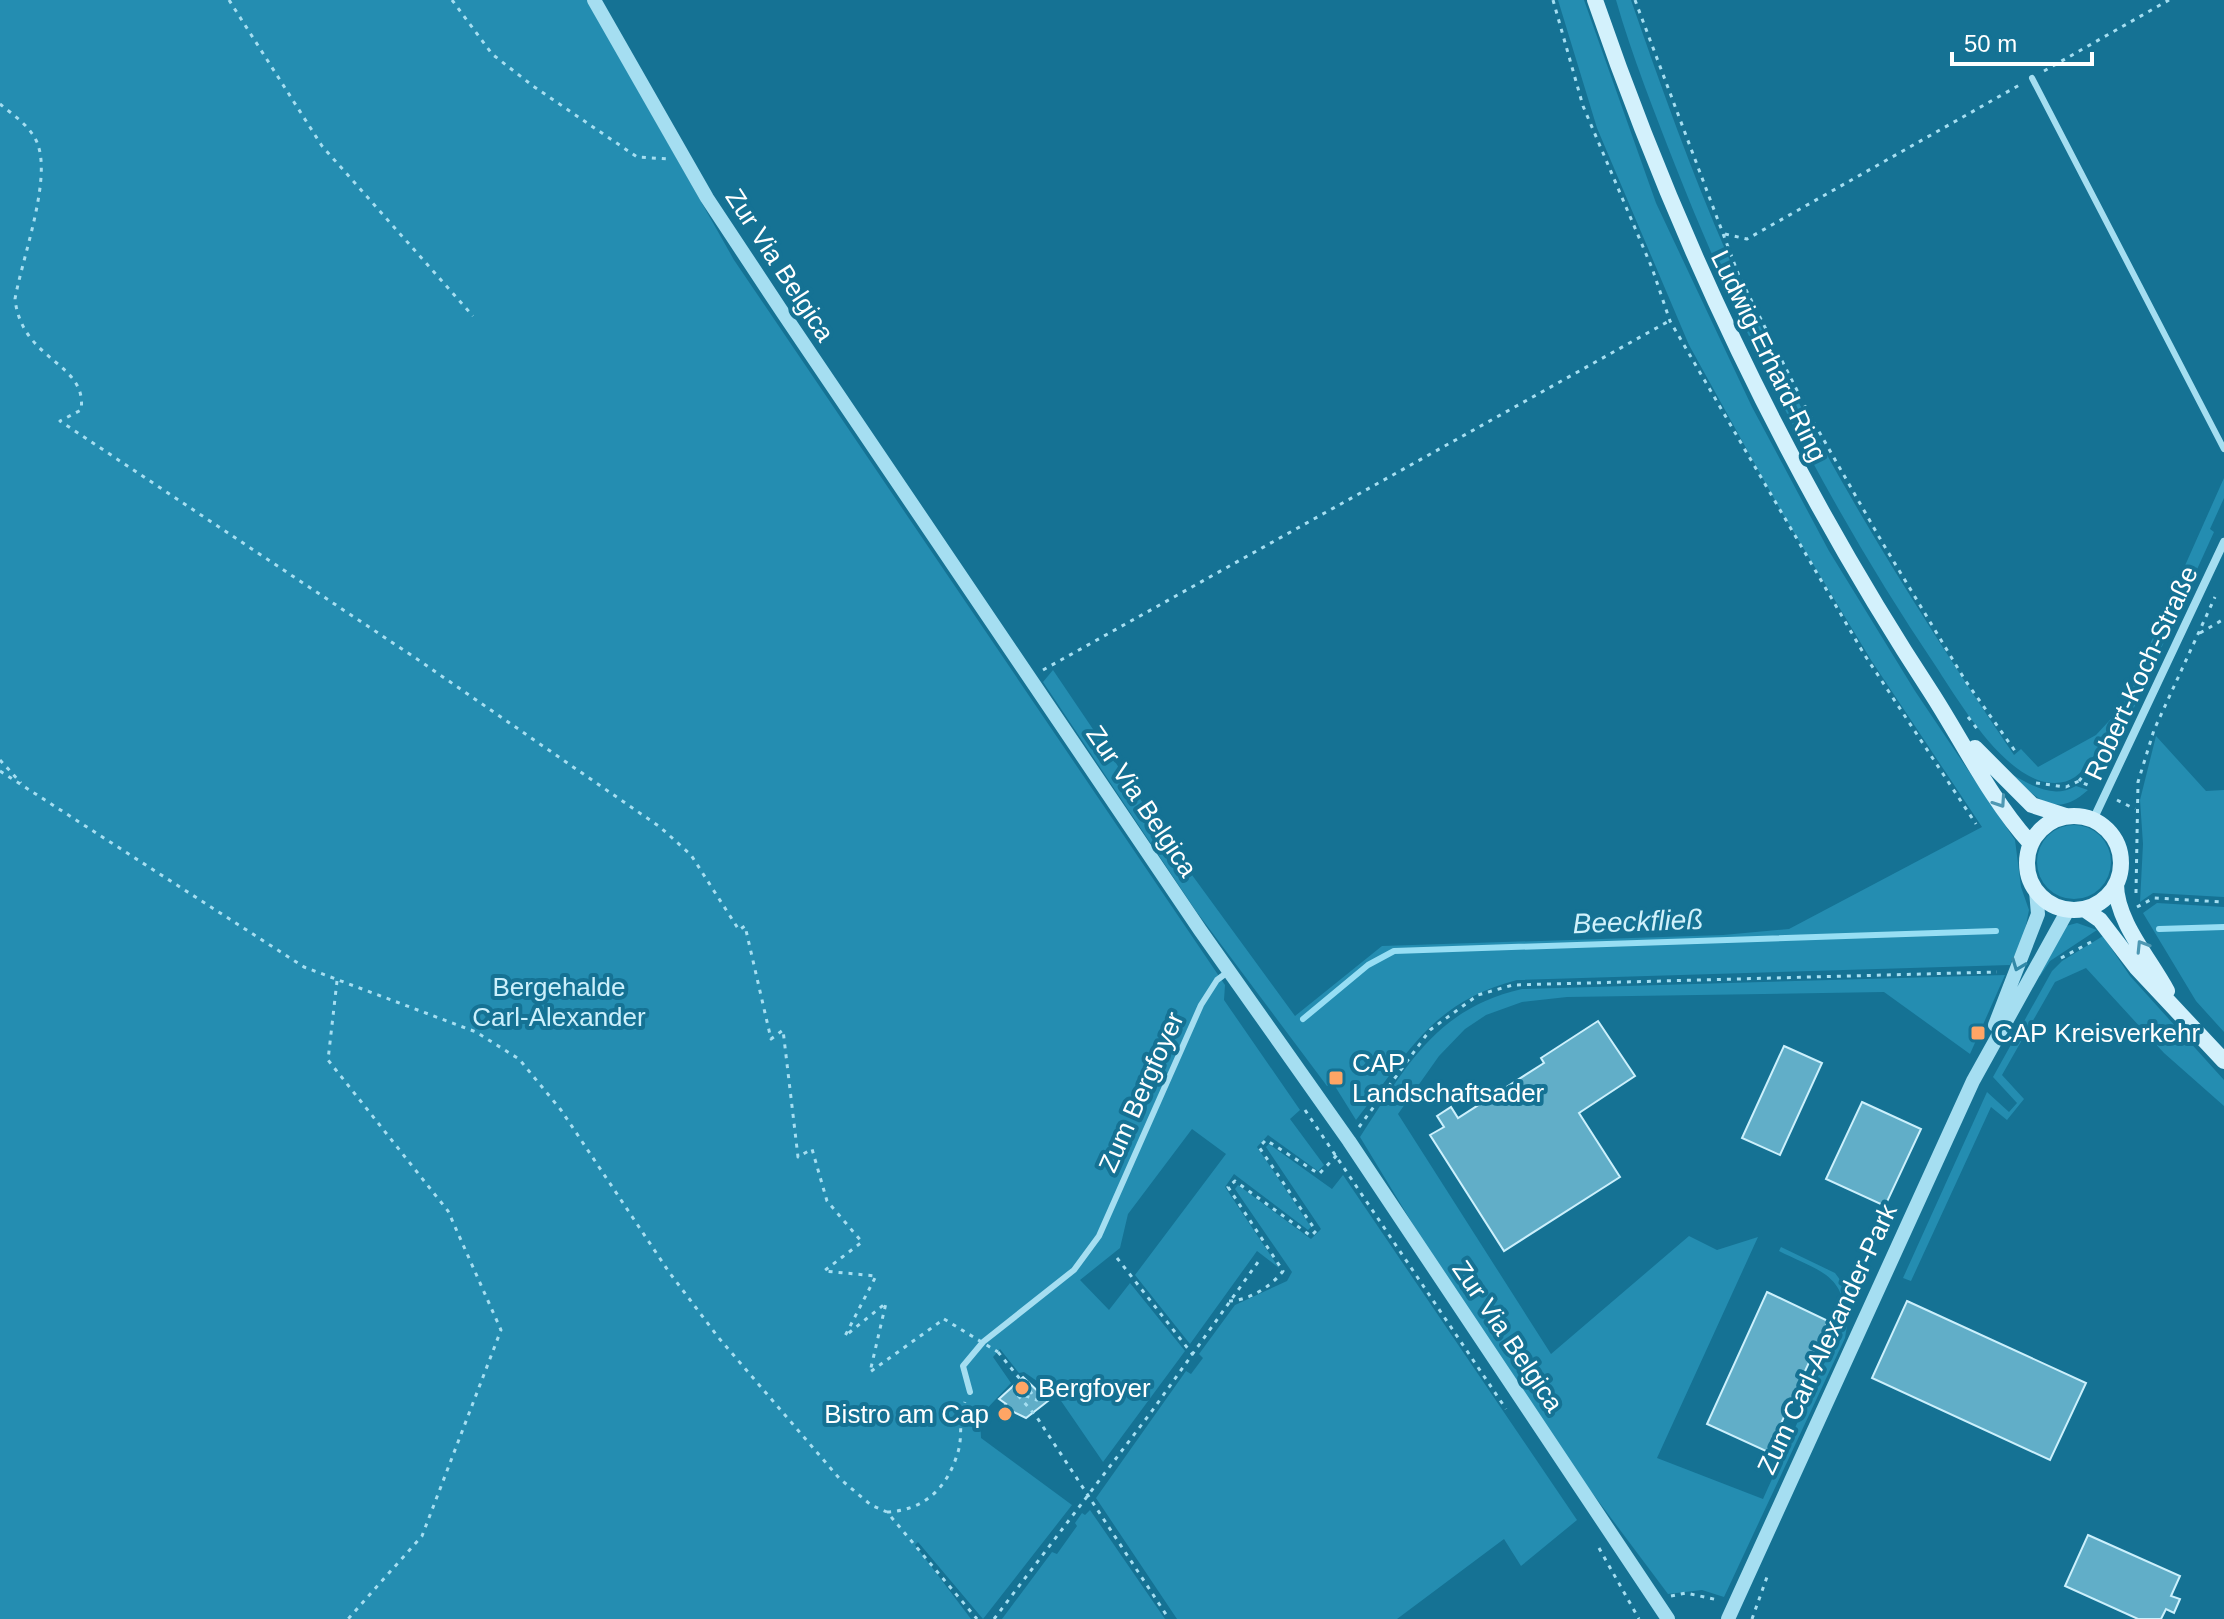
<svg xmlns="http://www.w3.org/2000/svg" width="2224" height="1619" font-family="Helvetica,sans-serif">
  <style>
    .green { fill: #248db1 }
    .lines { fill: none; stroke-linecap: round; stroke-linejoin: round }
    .stream { stroke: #97def4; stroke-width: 6 }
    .building { fill: #61aec8; stroke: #ccf0fc; stroke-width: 2 }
    .path { stroke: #a5def1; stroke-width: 3; stroke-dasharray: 4 6; stroke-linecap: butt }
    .service { stroke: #a5def1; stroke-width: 6 }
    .minor { stroke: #a5def1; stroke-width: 8 }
    .tertiary { stroke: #a5def1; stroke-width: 14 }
    .secondary { stroke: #d3f1fc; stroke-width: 16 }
    .path-bridge { stroke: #a5def1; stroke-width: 3; stroke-dasharray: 4 6; stroke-linecap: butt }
    .oneway { stroke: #4e98b3 }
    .oneway2 { stroke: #3288a7 }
    .poi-dot { fill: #ffa565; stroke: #157294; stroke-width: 3 }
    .labels { text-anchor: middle; stroke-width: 8; stroke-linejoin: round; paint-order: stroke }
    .street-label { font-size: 26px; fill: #fff; stroke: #157294 }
    .park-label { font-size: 26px; fill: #ccf0fc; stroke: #157294 }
    .poi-label { font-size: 26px; fill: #fff; stroke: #157294; text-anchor: start }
    .water-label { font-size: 28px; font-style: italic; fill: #d0f1fb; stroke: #157294 }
  </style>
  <rect width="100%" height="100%" fill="#157294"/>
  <path class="green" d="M 0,0 L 587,0 L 734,260 L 1225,985 L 1224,1000 L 1300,1110 L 1290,1119 L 1324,1165 L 1318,1171 L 1268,1135 L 1257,1147 L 1311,1227 L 1308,1230 L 1234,1174 L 1225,1187 L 1279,1268 L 1257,1251 L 1190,1344 L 1135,1275 L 1226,1154 L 1192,1129 L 1128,1214 L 1120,1248 L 1080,1280 L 1109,1310 L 1130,1283 L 1185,1351 L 1103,1462 L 1057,1395 L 1024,1372 L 1019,1373 L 1000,1349 L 993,1357 L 1011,1383 L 980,1416 L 981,1438 L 1072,1505 L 983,1619 L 918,1542 L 915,1545 L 971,1619 L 0,1619 Z
    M 1558,0 L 1584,0 L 1656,203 L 1752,407 L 1829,551 L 1915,691 L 2015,840 L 2021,887 L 2029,910 L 2024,935 L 2010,965 L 1517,980 C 1431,1002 1408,1054 1356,1120 L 1333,1083 L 1327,1086 L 1196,911 L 1043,682 L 1053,670 L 1184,864 L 1295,1016 L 1382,946 L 1723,935 L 1789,929 L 1982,827 L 1871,660 L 1781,511 L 1689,345 L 1597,128 Z
    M 1616,0 L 1631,0 C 1664,95 1698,191 1740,283 C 1815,449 1912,604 2014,755 L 2021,749 L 2038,767 L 2096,735 L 2122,707 L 2224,478 L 2224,498 L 2210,529 L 2214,532 L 2133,710 C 2124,718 2114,726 2107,736 C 2090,759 2080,789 2045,782 C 2001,773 1958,700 1935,665 C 1830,509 1744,340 1675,165 C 1654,111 1632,56 1616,0 Z
    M 2156,736 L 2206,791 L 2224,790 L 2224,897 L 2153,893 L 2140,902 L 2143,844 L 2140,800 Z
    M 2013,775 C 2033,786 2053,799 2076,786 L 2088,790 C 2056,819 2037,800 2013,775 Z
    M2037 862a37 37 0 1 1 74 0a37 37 0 1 1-74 0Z
    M 2157,903 L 2224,907 L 2224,1032 L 2196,1001 L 2143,913 Z
    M 2077,923 L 2097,930 L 2050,961 L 2040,976 L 2037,973 L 2066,926 Z
    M 2103,936 L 2130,976 L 2224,1080 L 2224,1106 L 2164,1053 L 2086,968 L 2055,982 L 2002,1075 L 2024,1099 L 2007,1120 L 1991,1107 L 1911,1281 L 1903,1278 L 1987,1092 L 2009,1112 L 2017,1103 L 1993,1077 L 2052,971 L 2062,961 Z
    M 2005,975 L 1970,1054 L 1884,992 L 1567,997 L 1522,1002 L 1486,1015 L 1465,1029 L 1439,1056 L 1398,1114 L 1551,1354 L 1689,1236 L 1717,1250 L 1758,1237 L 1657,1458 L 1763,1499 L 1844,1319 C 1847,1274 1814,1269 1779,1251 L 1781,1247 L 1835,1273 L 1852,1296 L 1845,1338 L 1724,1597 L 1702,1590 L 1668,1594 L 1578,1474 L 1431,1254 L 1360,1137 C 1406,1067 1435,1009 1522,989 Z
    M 1269,1144 L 1332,1189 L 1343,1175 L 1577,1520 L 1521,1566 L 1504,1539 L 1397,1619 L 1177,1619 L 1096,1498 L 1186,1371 L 1191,1374 L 1203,1358 L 1199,1354 L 1235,1305 L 1287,1281 L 1292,1272 L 1235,1189 L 1238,1185 L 1311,1239 L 1321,1229 L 1266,1147 Z
    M 1090,1510 L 1165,1619 L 1002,1619 L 1052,1552 L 1057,1554 L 1077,1526 L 1075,1523 L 1082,1513 L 1085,1515 Z"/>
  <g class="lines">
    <path class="stream" d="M 2159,929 L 2224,927
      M 1303,1019 L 1368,965 L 1394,951 L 1996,931"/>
  </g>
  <path class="building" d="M 1598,1021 L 1635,1076 L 1579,1113 L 1620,1177 L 1504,1251 L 1430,1135 L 1444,1127 L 1437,1116 L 1451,1107 L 1458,1118 L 1544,1063 L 1541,1058 Z
    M 1784,1046 L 1822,1063 L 1780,1155 L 1742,1138 Z
    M 1862,1102 L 1921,1129 L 1885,1206 L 1826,1179 Z
    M 1767,1292 L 1828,1321 L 1768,1452 L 1707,1424 Z
    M 1907,1301 L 2086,1383 L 2050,1460 L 1872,1378 Z
    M 1023,1377 L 1048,1401 L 1026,1418 L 1003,1407 L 1006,1404 L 999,1399 Z
    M 2088,1535 L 2180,1576 L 2171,1596 L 2180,1599 L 2174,1613 L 2166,1609 L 2161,1619 L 2138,1619 L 2065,1586 Z"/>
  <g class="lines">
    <path class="path" d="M 229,0 L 322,146 L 473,316
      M 452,0 L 492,54 L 533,86 L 637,157 L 668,159
      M 1553,0 L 1583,106 L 1652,268 L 1670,321 L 1864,654 L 1976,824
      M 1635,0 L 1739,276 L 1809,414 L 1882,542 L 1965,680 L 2015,751
      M 2044,71 L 2169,0
      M 0,104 C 13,115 32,127 38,145 C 51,182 22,259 15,299 C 22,362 88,362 81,410 L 60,421 L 417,659 L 660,827 L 691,855 L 739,930 L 745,926 L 771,1039 L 783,1030 L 798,1157 L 812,1149 L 827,1201 L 862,1242 L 824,1271 L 876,1276 L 845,1336 L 886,1303 L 870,1372 L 944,1319
      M 1725,234 L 1747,239 L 2023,83
      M 2200,633 L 2224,619
      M 1043,670 L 1669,321
      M 1968,717 L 1978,730
      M 0,760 L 21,783
      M 0,771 L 304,967 L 476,1032 L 519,1059 L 561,1110 L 669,1272 L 718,1337 L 839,1478 L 871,1505 L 887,1512 L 977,1619
      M 2079,781 L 2122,725
      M 2036,783 L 2066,787 L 2079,781 L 2092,787
      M 2117,800 L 2135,809
      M 2136,893 L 2138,782 L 2154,730 L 2215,597
      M 2137,907 L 2154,898 L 2224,902
      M 2061,958 L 2093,941
      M 337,981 L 328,1060 L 448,1211 L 501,1330 L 422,1536 L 348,1619
      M 1305,1110 L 1506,1409
      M 1359,1127 L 1430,1030 L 1478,995 L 1513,985 L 1997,972
      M 1117,1258 L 1193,1355
      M 1229,1301 C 1248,1301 1272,1286 1283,1271 L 1228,1187 L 1235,1181 L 1311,1236 L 1316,1231 L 1259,1147 L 1266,1140 L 1319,1174 L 1337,1155
      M 998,1352 L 1037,1400 L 1015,1392 L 1036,1416 L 1169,1619
      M 887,1512 C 924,1510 947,1489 958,1452 C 963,1436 958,1418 965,1402
      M 1599,1548 L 1639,1619
      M 1671,1596 L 1686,1593 L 1718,1600
      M 994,1619 L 1152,1411 L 1258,1262
      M 1752,1619 L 1767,1577"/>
    <path class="service" d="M 2032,78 L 2224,449
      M 970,1392 L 963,1366 L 983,1342 L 1074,1270 L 1099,1236 L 1201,1005 L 1217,980 L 1229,971"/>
    <path class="minor" d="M 2093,820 L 2224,542"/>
    <path class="tertiary" d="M 594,0 L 707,198 L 783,313 L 1200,930 L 1349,1141 L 1668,1619
      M 1995,1025 L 2038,914 L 2036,891
      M 1728,1619 L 1973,1081 L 2068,910"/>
    <path class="secondary" d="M 1595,0 C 1680,247 1791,479 1934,697 C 1965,746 1992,801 2031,844
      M 1975,748 L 2032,805 L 2066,816
      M2027 863a47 47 0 1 1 94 0a47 47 0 1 1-94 0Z
      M 2116,884 C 2116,921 2150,959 2167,991
      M 2084,909 L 2100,920 L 2136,967 L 2224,1061"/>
    <path class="path-bridge" d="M 944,1319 L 998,1352"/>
  </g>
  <defs><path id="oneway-chevron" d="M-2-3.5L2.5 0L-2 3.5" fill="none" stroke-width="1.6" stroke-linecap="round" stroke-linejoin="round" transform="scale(2)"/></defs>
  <g class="oneway">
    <use href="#oneway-chevron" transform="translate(2000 802) rotate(56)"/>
    <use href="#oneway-chevron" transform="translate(2142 946) rotate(-122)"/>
  </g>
  <use class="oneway2" href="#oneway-chevron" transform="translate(2018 965) rotate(111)"/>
  <g class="poi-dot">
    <rect x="1970" y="1025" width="16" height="16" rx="4"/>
    <rect x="1328" y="1070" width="16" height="16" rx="4"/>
    <circle cx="1022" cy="1388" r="8"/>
    <circle cx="1005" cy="1414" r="8"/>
  </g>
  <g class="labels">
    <g class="street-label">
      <text transform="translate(780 265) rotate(57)" y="9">Zur Via Belgica</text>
      <text transform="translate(1769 356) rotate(64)" y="9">Ludwig-Erhard-Ring</text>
      <text transform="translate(2141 673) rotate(-65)" y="9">Robert-Koch-Straße</text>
      <text transform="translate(1142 801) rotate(56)" y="9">Zur Via Belgica</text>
      <text transform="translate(1141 1092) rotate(-66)" y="9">Zum Bergfoyer</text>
      <text transform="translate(1508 1336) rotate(56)" y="9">Zur Via Belgica</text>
      <text transform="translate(1827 1339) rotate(-65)" y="9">Zum Carl-Alexander-Park</text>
    </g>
    <g class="park-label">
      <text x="559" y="996">Bergehalde<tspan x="559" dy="30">Carl-Alexander</tspan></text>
    </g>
    <g class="poi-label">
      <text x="1994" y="1042">CAP Kreisverkehr</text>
      <text x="1352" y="1072">CAP<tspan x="1352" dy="30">Landschaftsader</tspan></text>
      <text x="1038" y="1397">Bergfoyer</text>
      <text x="989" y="1423" text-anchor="end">Bistro am Cap</text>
    </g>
    <g class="water-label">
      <text transform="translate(1638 921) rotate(-2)" y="10">Beeckfließ</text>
    </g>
  </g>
  <path d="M1952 52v12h140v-12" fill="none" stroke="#ffffff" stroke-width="4"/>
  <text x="1964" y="52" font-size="24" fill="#ffffff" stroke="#157294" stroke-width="6" paint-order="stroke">50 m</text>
</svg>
